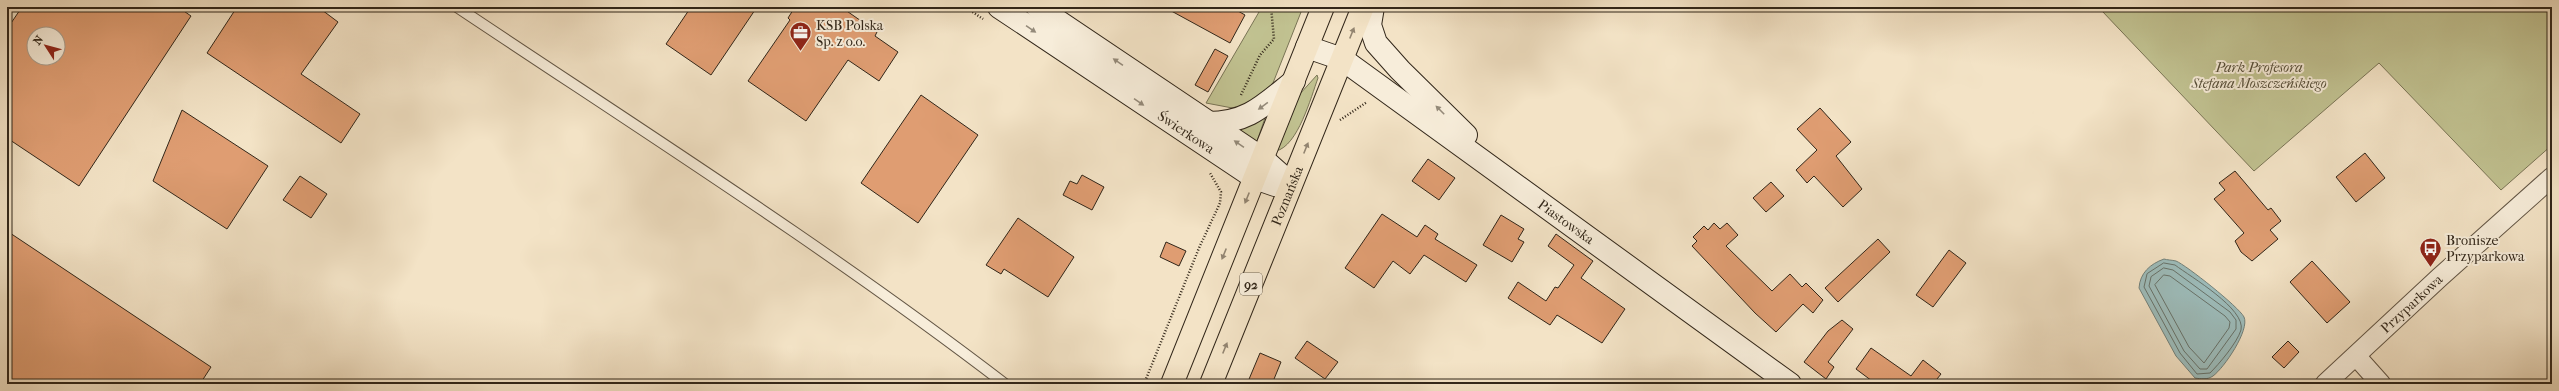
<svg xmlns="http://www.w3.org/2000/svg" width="2559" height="391" font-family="'IM FELL French Canon',serif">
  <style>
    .green { fill: #c1c291; stroke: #797455 }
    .water { fill: #9dbdbc; stroke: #72817b }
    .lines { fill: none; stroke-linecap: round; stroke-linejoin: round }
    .shore { stroke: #67726a; stroke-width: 1 }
    .building { fill: #df9d72; stroke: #312619; fill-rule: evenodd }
    .lane-casing { stroke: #625544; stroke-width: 12 }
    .street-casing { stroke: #625544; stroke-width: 21 }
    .secondary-casing { stroke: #312619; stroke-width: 24 }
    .primary-casing { stroke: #312619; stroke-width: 24 }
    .path { stroke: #312619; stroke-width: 2.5; stroke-dasharray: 1 2; stroke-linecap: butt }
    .lane { stroke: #f7edda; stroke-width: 10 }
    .street { stroke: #f7edda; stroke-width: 19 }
    .secondary { stroke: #f7edda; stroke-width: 22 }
    .primary { stroke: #f3e3c6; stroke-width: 22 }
    .oneway { fill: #948a7a }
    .oneway2 { fill: #928470 }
    .labels { text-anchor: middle; stroke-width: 4; stroke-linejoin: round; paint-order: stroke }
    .shield { fill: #f7edda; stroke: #6c6253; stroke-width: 1 }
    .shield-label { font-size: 13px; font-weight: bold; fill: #312619 }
    .poi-label { font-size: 14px; fill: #312619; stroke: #f7edda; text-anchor: start }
    .park-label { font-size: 14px; font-style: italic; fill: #554d37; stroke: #f7edda }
    .street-label { font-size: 14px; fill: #312619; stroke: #f7edda }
  </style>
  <rect width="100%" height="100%" fill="#f3e3c6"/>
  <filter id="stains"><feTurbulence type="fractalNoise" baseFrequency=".005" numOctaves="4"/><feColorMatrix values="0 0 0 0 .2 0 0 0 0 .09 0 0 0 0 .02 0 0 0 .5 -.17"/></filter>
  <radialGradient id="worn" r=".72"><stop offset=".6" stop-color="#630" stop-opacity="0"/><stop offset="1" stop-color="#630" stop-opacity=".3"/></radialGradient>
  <path class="green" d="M 1257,7 L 1303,7 L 1271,88 L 1243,110 L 1206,103 L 1259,12 Z
    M 2104,7 L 2552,7 L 2552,145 L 2501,190 L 2379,63 L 2254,171 L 2102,11 Z
    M 1317,75 L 1318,78 C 1311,97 1298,146 1276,151 L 1299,95 Z
    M 1265,118 L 1256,144 L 1234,129 Z"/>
  <path class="water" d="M 2164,259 C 2167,260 2172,260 2176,261 C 2186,265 2239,307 2244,317 C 2250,330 2224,368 2213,376 C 2207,380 2201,379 2195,378 L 2176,356 L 2139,288 C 2140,273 2150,264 2164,259 Z"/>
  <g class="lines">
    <path class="shore" d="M 2164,263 L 2175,265 C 2191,277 2246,309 2241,330 C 2237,343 2219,364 2210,373 L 2197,374 L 2180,353 L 2144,287 L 2147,274 Z
      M 2164,268 L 2173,270 L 2230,312 L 2236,320 L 2236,329 L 2207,369 L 2200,369 L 2184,351 L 2149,286 L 2151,277 Z
      M 2164,275 L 2170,276 L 2225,316 L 2230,322 L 2229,328 L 2204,363 L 2189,347 L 2155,285 Z"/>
  </g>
  <path class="building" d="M 22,7 L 178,7 L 191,16 L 79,186 L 7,138 L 7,29 ZM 34,34 L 58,34 L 58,58 L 34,58 Z
    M 237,7 L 318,7 L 338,22 L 301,74 L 360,114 L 341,143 L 207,53 Z
    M 691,7 L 757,7 L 711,75 L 666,44 Z
    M 795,7 L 841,7 L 877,32 L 875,36 L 898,52 L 879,81 L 848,60 L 806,121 L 748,81 L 790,20 L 788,18 Z
    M 1164,7 L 1231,7 L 1245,15 L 1230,43 Z
    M 1215,49 L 1228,56 L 1208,92 L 1195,85 Z
    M 921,95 L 978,135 L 918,223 L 861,183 Z
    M 1820,108 L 1851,142 L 1836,156 L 1862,189 L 1843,207 L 1814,176 L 1807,183 L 1796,170 L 1817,150 L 1797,129 Z
    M 182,110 L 268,166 L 227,229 L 153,181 Z
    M 2365,153 L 2385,178 L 2356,202 L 2336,177 Z
    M 1428,159 L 1455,178 L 1439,200 L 1412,181 Z
    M 2235,171 L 2268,210 L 2271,208 L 2281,221 L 2270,230 L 2278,239 L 2252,261 L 2241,252 L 2235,241 L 2244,233 L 2214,199 L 2225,190 L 2219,183 Z
    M 1082,175 L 1104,187 L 1092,210 L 1063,195 L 1070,181 L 1077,184 Z
    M 300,176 L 327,194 L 311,218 L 283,200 Z
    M 1771,182 L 1784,196 L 1766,212 L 1753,198 Z
    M 1382,214 L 1417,237 L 1425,225 L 1438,234 L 1435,239 L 1477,265 L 1466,282 L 1424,255 L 1410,274 L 1393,261 L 1374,288 L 1345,268 Z
    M 1501,215 L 1524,229 L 1518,239 L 1524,242 L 1512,262 L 1483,245 Z
    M 1018,218 L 1074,257 L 1048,297 L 1004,269 L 1001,274 L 986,265 Z
    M 1714,223 L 1720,229 L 1727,223 L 1738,235 L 1726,246 L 1772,291 L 1790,274 L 1802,287 L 1806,283 L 1823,300 L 1813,313 L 1803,304 L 1776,332 L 1755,313 L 1692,246 L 1697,241 L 1693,237 L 1704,226 L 1708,230 Z
    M 7,231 L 211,367 L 200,384 L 7,384 Z
    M 1556,234 L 1593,261 L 1581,278 L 1625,309 L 1602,343 L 1557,315 L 1550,325 L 1508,298 L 1518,282 L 1546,301 L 1555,287 L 1558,288 L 1574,265 L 1548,246 Z
    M 1878,239 L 1890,252 L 1838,302 L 1825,288 Z
    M 1166,242 L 1186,251 L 1179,266 L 1160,257 Z
    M 1949,250 L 1966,263 L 1933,307 L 1916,295 Z
    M 2312,261 L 2350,302 L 2327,323 L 2290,282 Z
    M 1842,320 L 1853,329 L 1828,362 L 1834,367 L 1826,379 L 1804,362 L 1828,331 Z
    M 1307,341 L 1338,362 L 1325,379 L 1295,358 Z
    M 2288,341 L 2299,352 L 2284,368 L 2272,357 Z
    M 1871,348 L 1911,376 L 1923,360 L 1941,374 L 1933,384 L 1876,384 L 1856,369 Z
    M 1260,353 L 1281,362 L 1272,384 L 1247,384 Z"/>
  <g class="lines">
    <defs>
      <path id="lane" d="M 457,7 C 641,130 829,249 1005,384"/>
      <g id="street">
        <path d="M 2356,356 L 2381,384"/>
        <path id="s1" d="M 2325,384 L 2440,277 L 2552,177"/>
      </g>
      <g id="secondary">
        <path id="s2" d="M 999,7 L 1255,178 L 1275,185 L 1291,184"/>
        <path d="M 1037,7 L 1263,159 L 1291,184"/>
        <path d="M 1373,7 L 1370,25 L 1376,43 L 1400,70 L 1466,135"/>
        <path id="s3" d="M 1307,47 L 1342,59 L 1790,384"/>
        <path d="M 1208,123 C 1248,123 1264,105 1294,81"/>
      </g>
      <g id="primary">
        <path d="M 1172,384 L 1323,7"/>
        <path id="s4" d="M 1211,384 L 1363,7"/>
      </g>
    </defs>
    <use href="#lane" class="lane-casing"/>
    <use href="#street" class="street-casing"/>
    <use href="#secondary" class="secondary-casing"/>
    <use href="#primary" class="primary-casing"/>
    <path class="path" d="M 965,7 L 983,19
      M 1241,95 L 1260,55 L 1274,39 L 1271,7
      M 1340,120 L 1367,102
      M 1144,384 L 1199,248 L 1220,203 L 1221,192 L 1210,173"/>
    <use href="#lane" class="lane"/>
    <use href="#street" class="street"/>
    <use href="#secondary" class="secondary"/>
    <use href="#primary" class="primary"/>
  </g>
  <defs><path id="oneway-solid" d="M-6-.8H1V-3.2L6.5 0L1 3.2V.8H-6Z"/></defs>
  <g class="oneway">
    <use href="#oneway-solid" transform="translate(1031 29) rotate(34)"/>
    <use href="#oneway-solid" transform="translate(1118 62) rotate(-146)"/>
    <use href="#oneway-solid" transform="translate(1139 102) rotate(34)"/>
    <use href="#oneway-solid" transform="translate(1263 106) rotate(144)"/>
    <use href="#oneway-solid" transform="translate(1440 110) rotate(-135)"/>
    <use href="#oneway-solid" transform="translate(1239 144) rotate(-146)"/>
  </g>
  <g class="oneway2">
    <use href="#oneway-solid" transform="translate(1352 33) rotate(-68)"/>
    <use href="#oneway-solid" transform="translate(1306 148) rotate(-68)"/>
    <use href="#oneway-solid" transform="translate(1247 198) rotate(112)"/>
    <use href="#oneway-solid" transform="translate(1224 254) rotate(112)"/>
    <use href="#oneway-solid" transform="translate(1225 348) rotate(-68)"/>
  </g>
  <defs>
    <symbol id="office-pin" viewBox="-11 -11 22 30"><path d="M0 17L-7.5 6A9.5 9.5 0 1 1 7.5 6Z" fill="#8f2418" stroke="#f7edda"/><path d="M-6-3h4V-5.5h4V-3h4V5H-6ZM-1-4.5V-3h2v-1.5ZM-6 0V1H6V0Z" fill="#fff"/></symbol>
    <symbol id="bus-pin" viewBox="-11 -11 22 30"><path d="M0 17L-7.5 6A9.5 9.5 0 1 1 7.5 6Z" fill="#8f2418" stroke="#f7edda"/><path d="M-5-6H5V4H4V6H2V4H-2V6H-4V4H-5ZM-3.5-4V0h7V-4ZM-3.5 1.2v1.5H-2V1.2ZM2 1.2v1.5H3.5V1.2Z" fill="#fff"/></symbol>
  </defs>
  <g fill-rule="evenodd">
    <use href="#office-pin" x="788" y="20" width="25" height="34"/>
    <use href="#bus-pin" x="2418" y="236" width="25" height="34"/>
  </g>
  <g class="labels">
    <rect class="shield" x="1240" y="273" width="22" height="22" rx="3"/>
    <g class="shield-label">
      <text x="1251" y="289">92</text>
    </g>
    <g class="poi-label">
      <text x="816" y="30">KSB Polska<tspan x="816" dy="16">Sp. z o.o.</tspan></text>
      <text x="2446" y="245">Bronisze<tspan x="2446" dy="16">Przyparkowa</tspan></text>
    </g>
    <g class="park-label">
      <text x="2259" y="72">Park Profesora<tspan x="2259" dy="16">Stefana Moszczeńskiego</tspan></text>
    </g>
    <g class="street-label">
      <text dy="5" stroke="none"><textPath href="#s2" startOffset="225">Świerkowa</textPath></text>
      <text dy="5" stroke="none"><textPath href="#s4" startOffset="203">Poznańska</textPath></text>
      <text dy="5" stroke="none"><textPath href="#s3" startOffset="314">Piastowska</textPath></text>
      <text dy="5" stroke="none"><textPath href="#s1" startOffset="118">Przyparkowa</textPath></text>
    </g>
  </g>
  <rect width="2559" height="391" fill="none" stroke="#f3e3c6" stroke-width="24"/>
  <rect x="8" y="8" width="2543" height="375" fill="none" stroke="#312619" stroke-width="2"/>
  <rect x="12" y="12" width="2535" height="367" fill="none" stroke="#312619"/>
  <g transform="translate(46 46) rotate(306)"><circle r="19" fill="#f7edda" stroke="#a89d8d"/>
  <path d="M0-3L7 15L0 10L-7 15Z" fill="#8f2418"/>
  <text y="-6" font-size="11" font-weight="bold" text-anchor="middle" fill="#312619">N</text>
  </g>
  <rect width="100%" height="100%" filter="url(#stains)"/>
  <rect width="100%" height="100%" fill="url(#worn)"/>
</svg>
